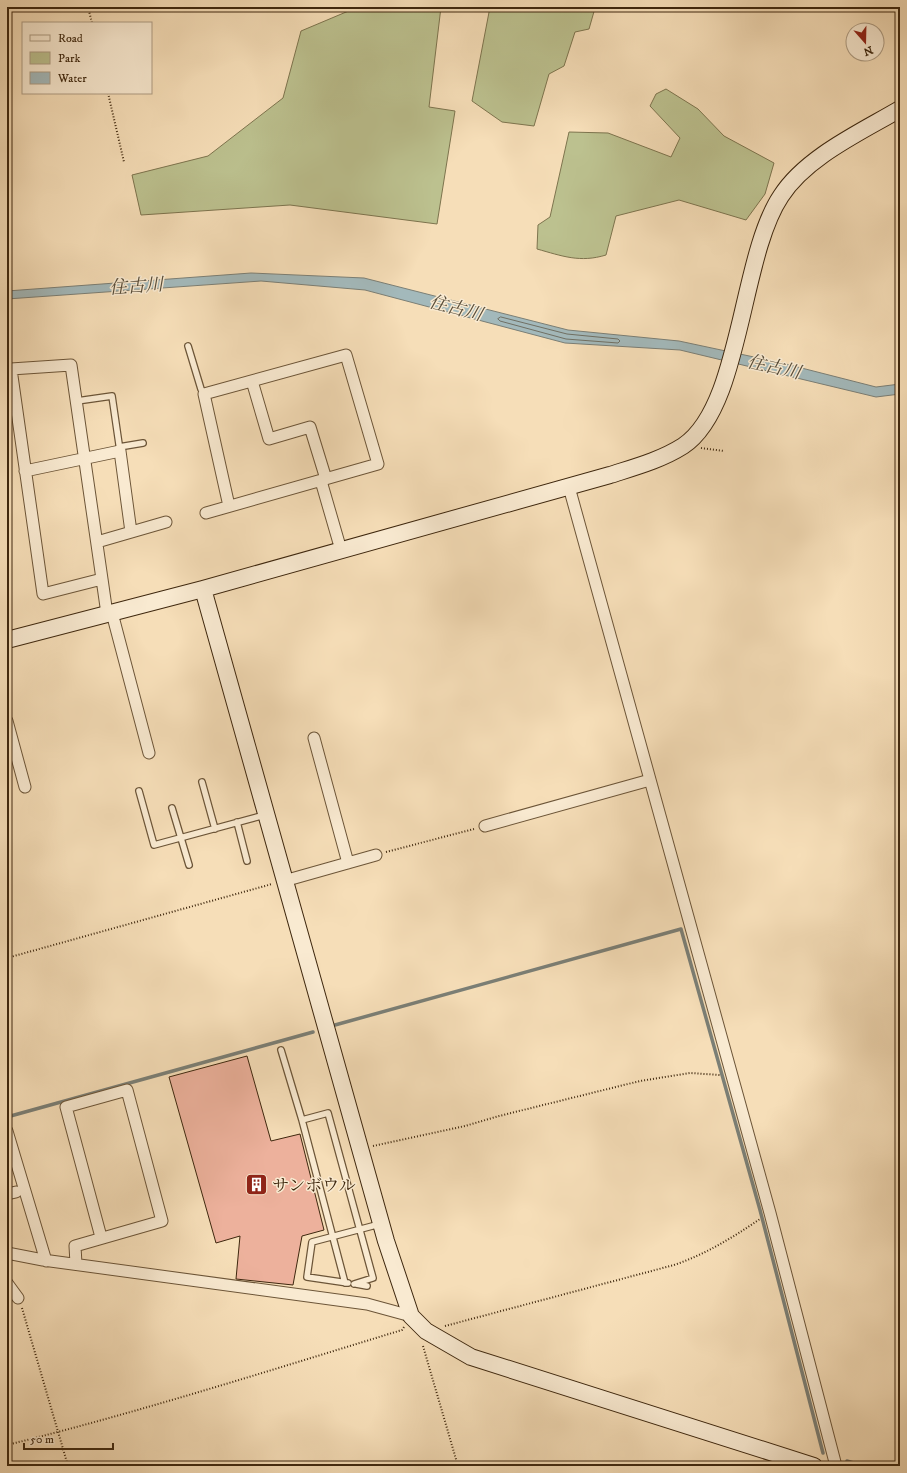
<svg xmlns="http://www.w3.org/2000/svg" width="907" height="1473" font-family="'IM FELL DW Pica','Noto Serif JP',serif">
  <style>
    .green { fill: #bcc18f; stroke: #7d744e }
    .water { fill: #a3b9bb; stroke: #7b7f76 }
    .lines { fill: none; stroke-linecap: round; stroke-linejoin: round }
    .shore { stroke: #707064; stroke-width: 1 }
    .stream { stroke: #7b7f76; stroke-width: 3.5 }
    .building { fill: #edb19c; stroke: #3e270e }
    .lane-casing { stroke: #6c5538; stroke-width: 8 }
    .street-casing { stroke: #6c5538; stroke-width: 13 }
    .secondary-casing { stroke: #3e270e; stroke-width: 18 }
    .path { stroke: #3e270e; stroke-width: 2; stroke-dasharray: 1 2; stroke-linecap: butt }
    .lane { stroke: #f9ead1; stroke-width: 5.5 }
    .street { stroke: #f9ead1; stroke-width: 11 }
    .secondary { stroke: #f9ead1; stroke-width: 16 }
    .labels { text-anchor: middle; stroke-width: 3; stroke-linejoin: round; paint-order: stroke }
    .poi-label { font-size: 17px; fill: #3e270e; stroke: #f9ead1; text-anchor: start }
    .water-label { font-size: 18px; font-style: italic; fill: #574c39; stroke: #f9ead1 }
  </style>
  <rect width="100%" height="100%" fill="#f6deb8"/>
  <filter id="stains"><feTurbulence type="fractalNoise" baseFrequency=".005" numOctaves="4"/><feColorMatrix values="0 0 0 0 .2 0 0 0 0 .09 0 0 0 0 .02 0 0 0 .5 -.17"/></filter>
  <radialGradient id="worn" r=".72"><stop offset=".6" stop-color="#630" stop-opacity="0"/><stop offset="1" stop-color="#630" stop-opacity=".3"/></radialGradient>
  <path class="green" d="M 358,7 L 441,7 L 429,107 L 455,111 L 437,224 L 290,205 L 141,215 L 132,175 L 208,156 L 283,98 L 301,31 Z
    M 490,7 L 600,7 L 595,8 L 589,29 L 575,32 L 564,66 L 549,74 L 534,126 L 502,122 L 472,101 Z
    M 666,89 L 698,109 L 724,136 L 774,163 L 765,194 L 746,220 L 679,200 L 616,216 L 606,255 C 580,263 562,256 537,249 L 538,225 L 550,217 L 569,132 L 608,133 L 671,157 L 680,138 L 650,106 L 656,94 Z"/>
  <path class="water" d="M 251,273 L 364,278 L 568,330 L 679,341 L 782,363 L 876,387 L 900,384 L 900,394 L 876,397 L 680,350 L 565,343 L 365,290 L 261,281 L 7,299 L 7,291 Z"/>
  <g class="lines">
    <path class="shore" d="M 501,317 L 567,334 L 618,339 L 620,341 L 618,343 L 566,339 L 500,321 L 498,319 Z"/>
    <path class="stream" d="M 335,1025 L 681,929 L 760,1210 L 823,1453
      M 7,1117 L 313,1032
      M 847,1461 L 863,1466"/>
  </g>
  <path class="building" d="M 247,1056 L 271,1141 L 300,1134 L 324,1230 L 302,1236 L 293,1285 L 236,1279 L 240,1236 L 216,1243 L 169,1077 Z"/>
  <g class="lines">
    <defs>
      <path id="lane" d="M 188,346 L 201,389 L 204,394
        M 77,401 L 112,396 L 120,451
        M 119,447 L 143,443
        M 202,782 L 215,829
        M 139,791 L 154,845 L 265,815
        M 172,808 L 189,865
        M 237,822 L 247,861
        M 281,1050 L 302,1120 L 328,1113 L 373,1278 L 354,1284
        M 302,1120 L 345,1283
        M 348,1283 L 307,1277 L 312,1242 L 380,1224
        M 356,1284 L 367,1286"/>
      <path id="street" d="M 71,365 L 102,579 L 43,594 L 11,369 Z
        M 252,381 L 269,439 L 310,427 L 326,479
        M 25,471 L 120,451 L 131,532
        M 321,481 L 341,550
        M 569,487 L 770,1213 L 836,1466
        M 206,513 L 378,464 L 346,355 L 204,394 L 229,506
        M 97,542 L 166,522
        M 102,579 L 107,614
        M 112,613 L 149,753
        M 7,721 L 25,787
        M 314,738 L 348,863
        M 485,826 L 650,780
        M 284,881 L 376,855
        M 7,1131 L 46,1261
        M 7,1194 L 16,1192
        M 7,1253 L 43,1260 L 367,1304 L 411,1316
        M 76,1264 L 75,1246 L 162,1221 L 127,1090 L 66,1107 L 101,1237
        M 7,1283 L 18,1298"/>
      <path id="secondary" d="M 203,589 L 386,1241 L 411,1316 L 426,1331 L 471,1357 L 814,1466
        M 7,640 L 203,589 L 610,475 C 635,467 661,460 683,446 C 742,407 740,257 781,196 C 806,157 861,132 900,109"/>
    </defs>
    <use href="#lane" class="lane-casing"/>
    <use href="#street" class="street-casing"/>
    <use href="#secondary" class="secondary-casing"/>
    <path class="path" d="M 88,7 L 92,23
      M 108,93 L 124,162
      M 701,448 L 724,451
      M 386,852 L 474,829
      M 7,958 L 272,884
      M 373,1146 L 465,1126 L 499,1116 L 640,1081 L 690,1073 L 720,1075
      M 22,1308 L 68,1466
      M 445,1326 L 674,1265 C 706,1254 732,1238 760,1219
      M 423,1346 L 458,1466
      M 7,1445 C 140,1412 271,1370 402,1330 L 404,1327"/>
    <use href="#lane" class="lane"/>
    <use href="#street" class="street"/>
    <use href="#secondary" class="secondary"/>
  </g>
  <defs>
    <symbol id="building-square" viewBox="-11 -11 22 22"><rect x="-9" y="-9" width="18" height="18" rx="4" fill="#8f2418" stroke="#f9ead1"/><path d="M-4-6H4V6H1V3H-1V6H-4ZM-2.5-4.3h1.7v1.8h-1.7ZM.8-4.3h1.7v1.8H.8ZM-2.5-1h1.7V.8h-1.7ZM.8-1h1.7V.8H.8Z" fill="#fff"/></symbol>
  </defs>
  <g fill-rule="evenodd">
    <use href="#building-square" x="244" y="1172" width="25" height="25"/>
  </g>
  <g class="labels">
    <g class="poi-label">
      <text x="272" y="1191">サンボウル</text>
    </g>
    <g class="water-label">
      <text transform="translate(136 286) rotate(-4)" y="6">住古川</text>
      <text transform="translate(456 308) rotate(15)" y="6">住古川</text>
      <text transform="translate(774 367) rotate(13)" y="6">住古川</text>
    </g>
  </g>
  <rect width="907" height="1473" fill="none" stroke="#f6deb8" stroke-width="24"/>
  <rect x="8" y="8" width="891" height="1457" fill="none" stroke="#3e270e" stroke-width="2"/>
  <rect x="12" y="12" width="883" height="1449" fill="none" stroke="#3e270e"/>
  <rect x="22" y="22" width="130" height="72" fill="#f9ead1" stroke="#ae9c83"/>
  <rect x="30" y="35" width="20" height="6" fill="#f9ead1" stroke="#ae9c83"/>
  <text x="58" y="42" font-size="12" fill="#3e270e">Road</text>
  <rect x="30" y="52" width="20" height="12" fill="#bcc18f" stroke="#ae9c83"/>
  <text x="58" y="62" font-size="12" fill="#3e270e">Park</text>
  <rect x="30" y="72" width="20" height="12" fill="#a3b9bb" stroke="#ae9c83"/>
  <text x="58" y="82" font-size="12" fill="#3e270e">Water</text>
  <g transform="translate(865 42) rotate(160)"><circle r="19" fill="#f9ead1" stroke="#ae9c83"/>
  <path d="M0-3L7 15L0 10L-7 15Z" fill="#8f2418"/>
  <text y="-6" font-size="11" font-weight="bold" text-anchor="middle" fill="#3e270e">N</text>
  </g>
  <path d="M24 1443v6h89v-6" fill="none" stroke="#3e270e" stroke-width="2"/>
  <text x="30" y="1443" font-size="12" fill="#3e270e" stroke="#f9ead1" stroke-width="3" paint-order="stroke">50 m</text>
  <rect width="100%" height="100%" filter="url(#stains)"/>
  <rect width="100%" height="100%" fill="url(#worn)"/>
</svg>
